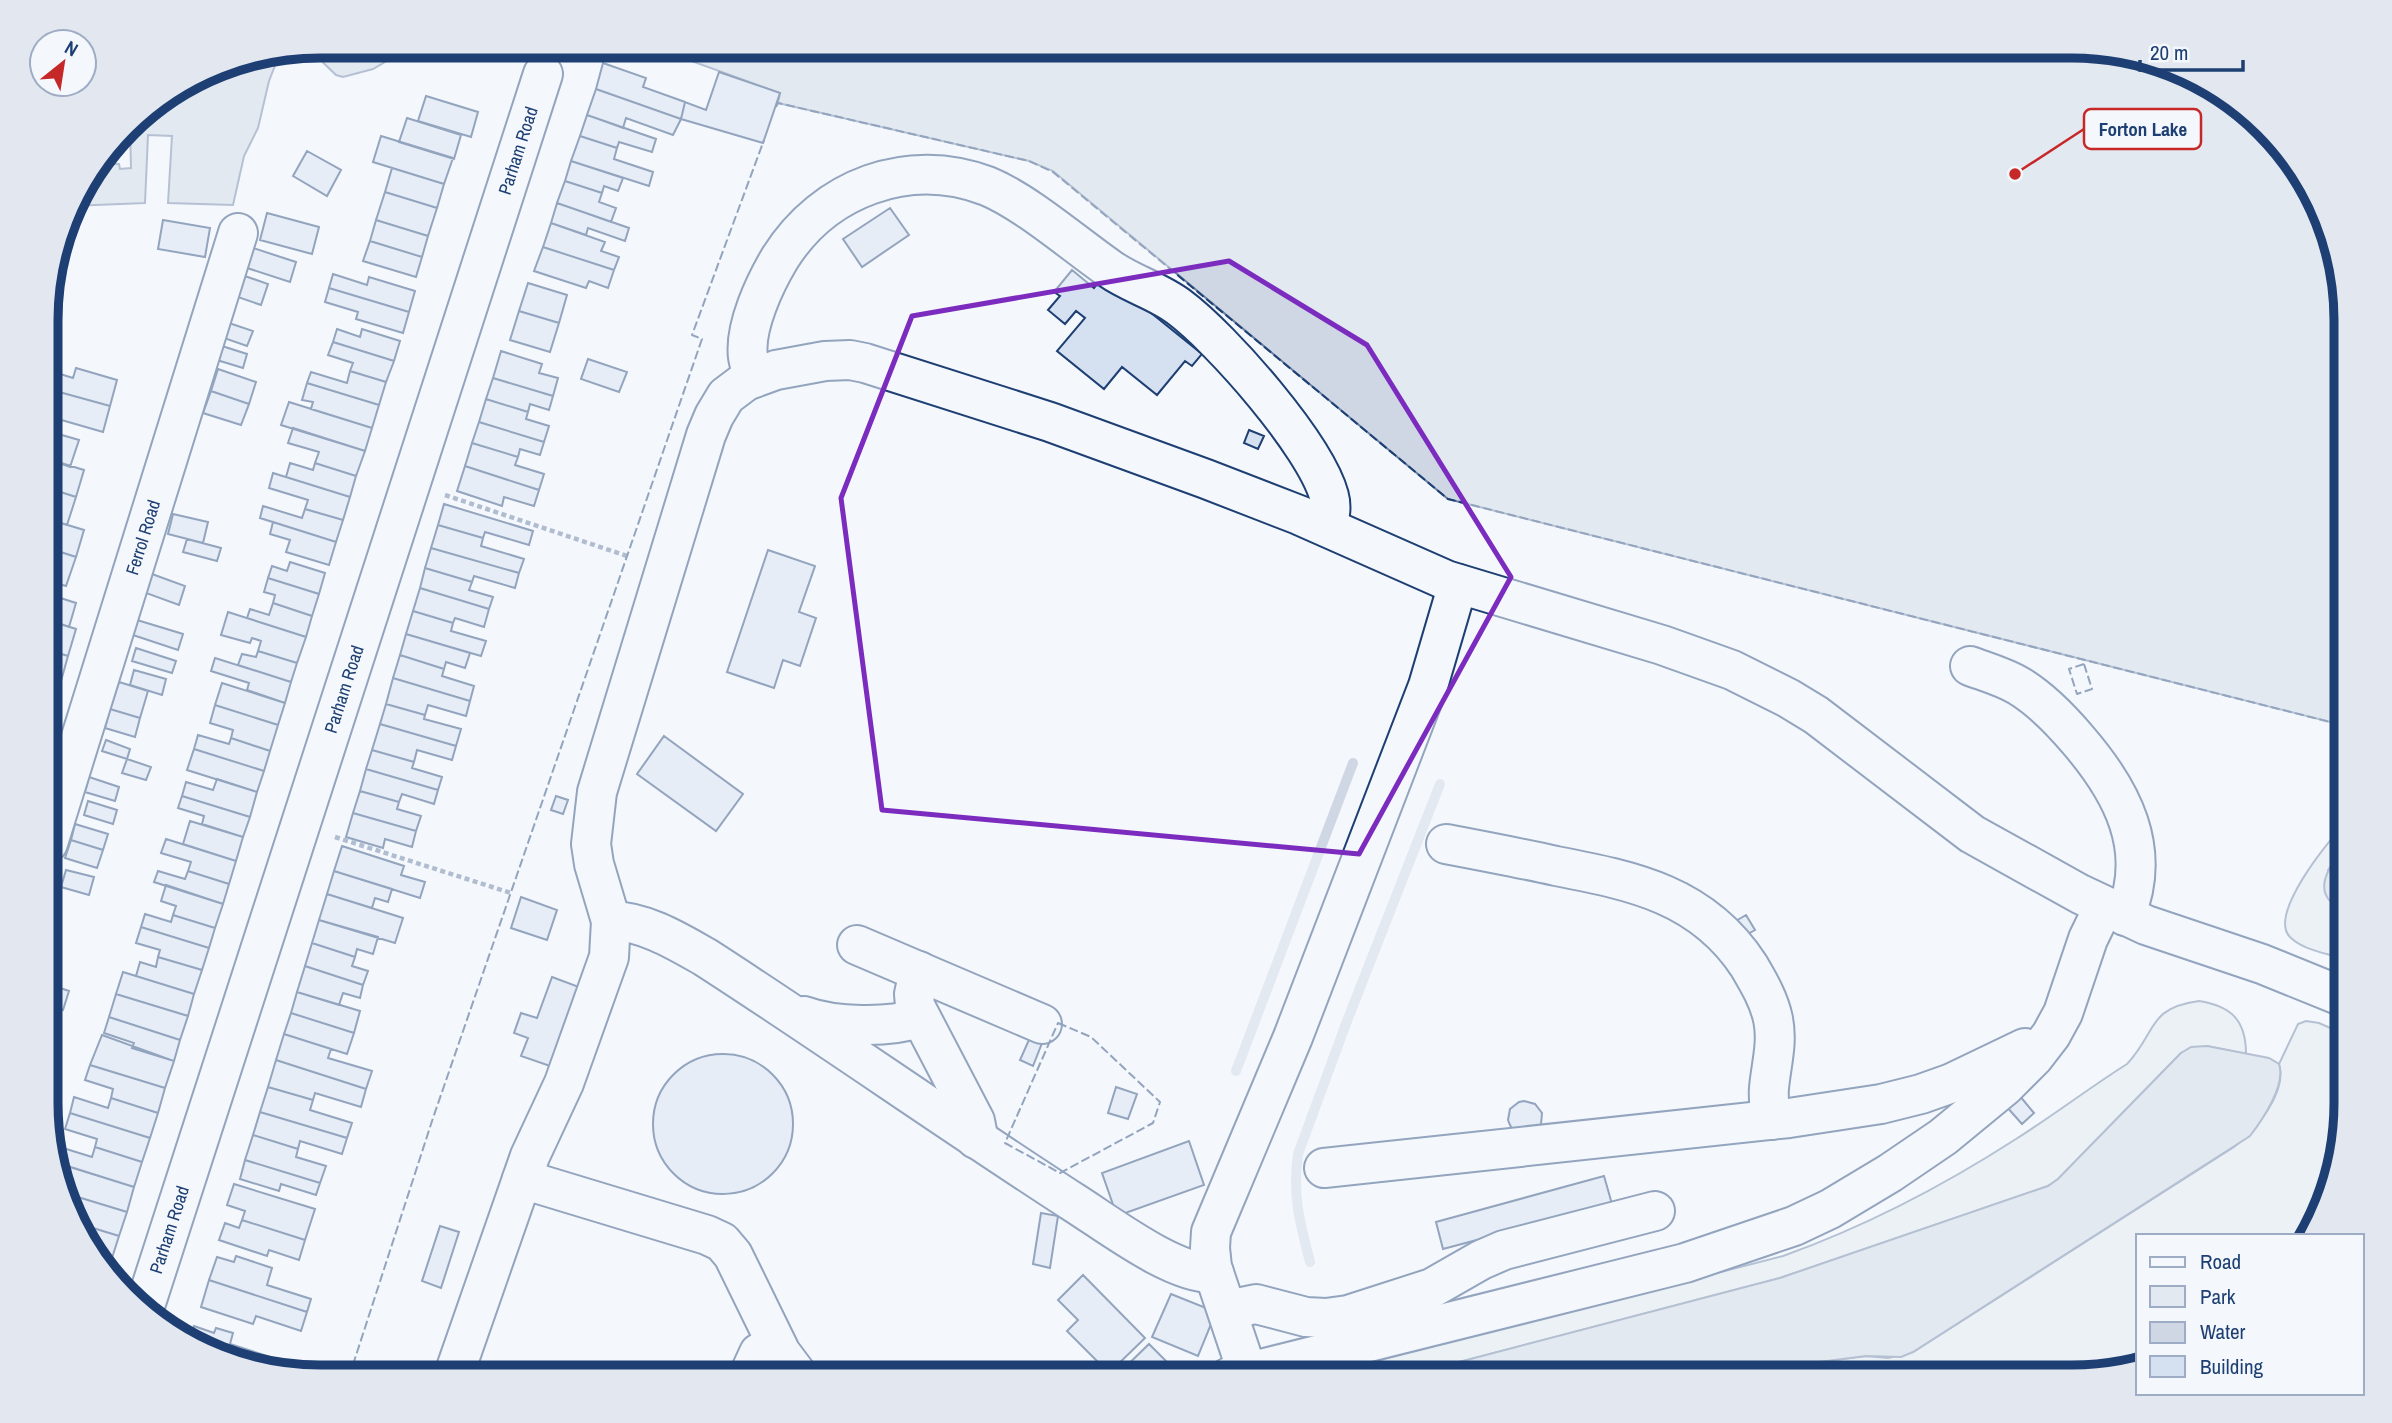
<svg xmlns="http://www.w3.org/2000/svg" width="2392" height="1423" font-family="'Archivo Narrow',sans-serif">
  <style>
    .green { fill: #e3e9f0; stroke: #687fa3; stroke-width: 2 }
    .water { fill: #cfd7e4; stroke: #687fa3; stroke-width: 2 }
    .pier { fill: #f4f7fb; stroke: #687fa3; stroke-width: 2 }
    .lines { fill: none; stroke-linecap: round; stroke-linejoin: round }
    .stream { stroke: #cfd7e4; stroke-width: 10 }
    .building { fill: #d5e0f0; stroke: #1d3f73; stroke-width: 2 }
    .minor-casing { stroke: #1d3f73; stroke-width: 42 }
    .path { stroke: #5e769c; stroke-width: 4.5; stroke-dasharray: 5 3.5; stroke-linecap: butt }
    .minor { stroke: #f4f7fb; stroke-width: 38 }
    .fence { stroke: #1d3f73; stroke-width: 2; stroke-dasharray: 9 3.5; stroke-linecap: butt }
    .marked { fill: none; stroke: #7b2cbf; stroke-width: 5; stroke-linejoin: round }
    .labels { text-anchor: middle; stroke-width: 5; stroke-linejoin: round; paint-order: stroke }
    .street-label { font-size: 18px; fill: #1d3f73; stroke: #f4f7fb }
    .rim { fill: none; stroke: #1d3f73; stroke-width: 9 }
    .leader { fill: none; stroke: #c62828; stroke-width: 2.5 }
    .callout-dot { fill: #c62828; stroke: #f4f7fb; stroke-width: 2.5 }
    .callout { fill: #f4f7fb; stroke: #c62828; stroke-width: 2.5 }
    .callout-label { font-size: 19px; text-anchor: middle; font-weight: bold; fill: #1d3f73 }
  </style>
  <rect width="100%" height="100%" fill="#f4f7fb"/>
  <path class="green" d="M 2346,823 L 2346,846 L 2328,870 L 2330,901 L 2346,910 L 2346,960 C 2328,953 2305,951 2291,938 C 2266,917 2329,839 2346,823 Z
    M 2199,1001 C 2231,1006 2246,1020 2246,1054 L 2207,1046 L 2181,1053 L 2058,1179 L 2048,1186 L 1780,1278 L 1402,1377 L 1323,1377 L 1333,1372 L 1783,1256 C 1864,1227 1943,1186 2016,1139 C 2054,1115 2089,1088 2127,1064 C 2157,1032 2147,1008 2199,1001 Z
    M 2306,1021 L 2319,1023 L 2346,1035 L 2346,1121 L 2311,1236 L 2138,1236 L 2138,1362 L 2090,1377 L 1760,1377 L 1819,1362 L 1866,1356 L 1888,1358 L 1913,1352 L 2234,1147 C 2255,1132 2288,1091 2279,1064 L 2298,1024 Z"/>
  <path class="water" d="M 319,46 L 567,46 L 560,51 L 485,58 L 462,49 L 403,54 L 392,58 L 373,69 L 343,77 L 336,75 L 308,48 Z
    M 661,46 L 2073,46 L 2144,55 L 2210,82 L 2301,167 L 2332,232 L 2346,301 L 2346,726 L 1448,499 L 1053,171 L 1029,161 L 778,103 L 780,93 L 686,59 Z
    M 280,53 L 269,81 L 258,128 L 244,156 L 233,205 L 168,203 L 172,136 L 148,135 L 145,203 L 71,206 L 74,198 L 138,114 L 215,66 Z
    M 2346,846 L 2346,910 C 2341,908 2335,905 2331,902 C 2313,885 2335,859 2346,846 Z
    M 2207,1046 L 2269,1058 L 2279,1064 C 2286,1085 2263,1119 2250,1136 L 1913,1352 L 1901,1357 L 1866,1356 L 1819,1362 L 1760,1377 L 1402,1377 L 1780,1278 L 2048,1186 L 2058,1179 L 2181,1053 L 2191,1047 Z"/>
  <path class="pier" d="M 130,124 L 131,168 L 120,169 L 119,164 L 100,164 L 108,153 L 121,153 L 120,137 Z"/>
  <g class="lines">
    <path class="stream" d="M 1236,1071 L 1353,763
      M 1310,1262 C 1300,1223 1292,1195 1298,1154 L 1347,1021 L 1440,784"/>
  </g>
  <path class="building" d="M 603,63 L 646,78 L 643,87 L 685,102 L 681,119 L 596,89 Z
    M 719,72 L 780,93 L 763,143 L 681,119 L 685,102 L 706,110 Z
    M 596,89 L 681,119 L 673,135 L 626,118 L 623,128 L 587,115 Z
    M 426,96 L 478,112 L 471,137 L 418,121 Z
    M 587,115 L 656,139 L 652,152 L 619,142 L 617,148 L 580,136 Z
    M 407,118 L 461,135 L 454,159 L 399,142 Z
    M 381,136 L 453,158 L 444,184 L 373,162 Z
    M 580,136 L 617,148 L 614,159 L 653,172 L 649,186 L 571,161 Z
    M 307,151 L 341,170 L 327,196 L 293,176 Z
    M 571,161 L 623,178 L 618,191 L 604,186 L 602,193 L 565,181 Z
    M 392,168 L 444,184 L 437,208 L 385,192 Z
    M 565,181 L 602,193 L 599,202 L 616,208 L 611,222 L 557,203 Z
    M 385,192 L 437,208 L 428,236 L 376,220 Z
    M 557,203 L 629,228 L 625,241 L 588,228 L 586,235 L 551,223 Z
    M 890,208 L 909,235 L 862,267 L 843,239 Z
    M 267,213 L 319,227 L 312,254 L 260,240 Z
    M 163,220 L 210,228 L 205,257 L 158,249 Z
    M 376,220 L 428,236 L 422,257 L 370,241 Z
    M 551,223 L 605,242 L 601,251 L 619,257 L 614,270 L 543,247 Z
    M 370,241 L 422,257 L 416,277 L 363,261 Z
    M 247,246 L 296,262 L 290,282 L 241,266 Z
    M 543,247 L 614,270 L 608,288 L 589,281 L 586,288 L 534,271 Z
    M 1072,270 L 1094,288 L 1104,275 L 1202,354 L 1192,366 L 1185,361 L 1157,395 L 1122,367 L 1104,389 L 1057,351 L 1085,318 L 1076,311 L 1065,324 L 1048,310 L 1060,296 L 1054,292 Z
    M 239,274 L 268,284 L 261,305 L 232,295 Z
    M 333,274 L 367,285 L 369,277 L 415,291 L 409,312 L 329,288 Z
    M 528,283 L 567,295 L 559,323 L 519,311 Z
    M 329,288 L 409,312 L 403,333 L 356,319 L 358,312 L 325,302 Z
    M 519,311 L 559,323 L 550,352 L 510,340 Z
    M 226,322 L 253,331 L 247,346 L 221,337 Z
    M 337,329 L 360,337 L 362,329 L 400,341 L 394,361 L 333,342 Z
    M 333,342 L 394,361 L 386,382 L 350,371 L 353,363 L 328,355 Z
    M 222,346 L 247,354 L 243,368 L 217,360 Z
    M 501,351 L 542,364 L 539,373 L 558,378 L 553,396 L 493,378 Z
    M 588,359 L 627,372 L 619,392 L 581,379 Z
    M 76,368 L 117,380 L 110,406 L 52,390 L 57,373 L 73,378 Z
    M 218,369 L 256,382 L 249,404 L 211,391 Z
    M 350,371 L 386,382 L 379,405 L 307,383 L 311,372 L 347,383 Z
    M 493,378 L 553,396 L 549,410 L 530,404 L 528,412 L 486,399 Z
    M 307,383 L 379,405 L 372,428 L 311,409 L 313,402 L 302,400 Z
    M 52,390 L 110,406 L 103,432 L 58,419 L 60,410 L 48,406 Z
    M 211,391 L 249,404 L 241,425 L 203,413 Z
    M 486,399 L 528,412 L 526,419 L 549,426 L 544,442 L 479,422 Z
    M 289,402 L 372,428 L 365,451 L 281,425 Z
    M 479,422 L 544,442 L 540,455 L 520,449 L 518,457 L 472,443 Z
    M 293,428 L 365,451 L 356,476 L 315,463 L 319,452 L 288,443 Z
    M 1249,430 L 1264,436 L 1258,449 L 1244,443 Z
    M 48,431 L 79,440 L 70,467 L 48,459 Z
    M 472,443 L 518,457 L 515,465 L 544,474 L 539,490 L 465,466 Z
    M 48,459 L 84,470 L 76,497 L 48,488 Z
    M 290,463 L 313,470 L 315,463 L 356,476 L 350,497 L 286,477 Z
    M 465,466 L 539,490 L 534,506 L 504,497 L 502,506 L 457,491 Z
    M 273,473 L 350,497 L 343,520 L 305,509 L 308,500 L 269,488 Z
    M 48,488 L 76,497 L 67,525 L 48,519 Z
    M 444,504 L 533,531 L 529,545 L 485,532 L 483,538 L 438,525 Z
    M 263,506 L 302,518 L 305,509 L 343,520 L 336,542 L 260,518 Z
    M 173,514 L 208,522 L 203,543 L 168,534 Z
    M 48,519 L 84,530 L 76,557 L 48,548 Z
    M 273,522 L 336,542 L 329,565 L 286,552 L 290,540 L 270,534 Z
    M 438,525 L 483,538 L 481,546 L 524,559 L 519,573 L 431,548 Z
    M 187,539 L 221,548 L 217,561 L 183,552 Z
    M 48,548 L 76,557 L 66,586 L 48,581 Z
    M 431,548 L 519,573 L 515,588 L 474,576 L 472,582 L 425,568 Z
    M 768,550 L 815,566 L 799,612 L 816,618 L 800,666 L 783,660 L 774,688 L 727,672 Z
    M 290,562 L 325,573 L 319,594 L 268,578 L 272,566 L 287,571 Z
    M 425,568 L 472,582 L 469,590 L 493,597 L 489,609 L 420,588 Z
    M 152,574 L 185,586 L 179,605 L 146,593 Z
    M 268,578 L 319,594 L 312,616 L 273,603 L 275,595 L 264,592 Z
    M 420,588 L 489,609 L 484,627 L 455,618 L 453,623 L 413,611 Z
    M 48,594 L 76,603 L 69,627 L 48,620 Z
    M 273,603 L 312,616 L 306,637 L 247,618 L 250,609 L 269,615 Z
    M 413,611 L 453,623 L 451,631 L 486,641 L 481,656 L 406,634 Z
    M 228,612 L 306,637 L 297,663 L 258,651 L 261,641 L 252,638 L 250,643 L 221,635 Z
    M 48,620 L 76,629 L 68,656 L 48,650 Z
    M 137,620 L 183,634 L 178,650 L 133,635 Z
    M 406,634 L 470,653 L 465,668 L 446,662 L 444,669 L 400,655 Z
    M 136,648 L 176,661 L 172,673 L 132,661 Z
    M 48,650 L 68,656 L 61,681 L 48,677 Z
    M 258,651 L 297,663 L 291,682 L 238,665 L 242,654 L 256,657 Z
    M 400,655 L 444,669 L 442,676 L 474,686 L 470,701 L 393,678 Z
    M 215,658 L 291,682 L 285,703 L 247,690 L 249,683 L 211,671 Z
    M 134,670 L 166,679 L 162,695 L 130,685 Z
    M 393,678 L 470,701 L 466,716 L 428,705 L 425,715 L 386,704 Z
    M 119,682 L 148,691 L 140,718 L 110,709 Z
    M 222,683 L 285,703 L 278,725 L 215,705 Z
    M 386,704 L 425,715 L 424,719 L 461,729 L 456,746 L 380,724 Z
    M 215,705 L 278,725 L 270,751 L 231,738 L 233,730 L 210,723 Z
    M 110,709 L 140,718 L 135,737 L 105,728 Z
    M 380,724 L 456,746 L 452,760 L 417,750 L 414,762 L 372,750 Z
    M 198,735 L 229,744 L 231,738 L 270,751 L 264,771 L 194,749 Z
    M 664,736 L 743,794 L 716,831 L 637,774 Z
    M 106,740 L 130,749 L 127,759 L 102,751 Z
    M 194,749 L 264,771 L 257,792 L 187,770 Z
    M 372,750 L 414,762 L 412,768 L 442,777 L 438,790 L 366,769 Z
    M 127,759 L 151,767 L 146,780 L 122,773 Z
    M 366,769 L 438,790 L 434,804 L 402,794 L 399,802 L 360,791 Z
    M 89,777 L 119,787 L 115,801 L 85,792 Z
    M 217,779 L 257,792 L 250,817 L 182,796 L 186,782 L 213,790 Z
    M 360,791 L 399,802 L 397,809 L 421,816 L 416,831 L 353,813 Z
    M 182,796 L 250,817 L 243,837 L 202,824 L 204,816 L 178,808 Z
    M 556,796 L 568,800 L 563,814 L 551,810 Z
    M 88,801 L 117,810 L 113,824 L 84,815 Z
    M 353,813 L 416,831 L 412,847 L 385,839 L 383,848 L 346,837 Z
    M 190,821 L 243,837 L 236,861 L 183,844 Z
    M 75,824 L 108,834 L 103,850 L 71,840 Z
    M 166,839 L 236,861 L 229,884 L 188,871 L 191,862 L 161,853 Z
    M 71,840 L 103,850 L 97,868 L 65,858 Z
    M 342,846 L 404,866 L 401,875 L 425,882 L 420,898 L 334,871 Z
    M 66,870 L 94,877 L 89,895 L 61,887 Z
    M 158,871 L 185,879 L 188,871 L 229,884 L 223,904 L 154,882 Z
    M 334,871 L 392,889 L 388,902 L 375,898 L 372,908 L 327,894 Z
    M 166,885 L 223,904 L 215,928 L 173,915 L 176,906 L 161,901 Z
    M 327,894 L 403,918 L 395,943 L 319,920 Z
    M 521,897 L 557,910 L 547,940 L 511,928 Z
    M 145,914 L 171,922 L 173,915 L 215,928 L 209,948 L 141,927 Z
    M 1746,915 L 1755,930 L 1739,939 L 1729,925 Z
    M 319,920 L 378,937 L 373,954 L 357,949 L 355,957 L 312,943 Z
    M 141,927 L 209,948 L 202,970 L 158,957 L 160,950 L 136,943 Z
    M 312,943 L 355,957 L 352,966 L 368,971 L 363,985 L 305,966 Z
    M 158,957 L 202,970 L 194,994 L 136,976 L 140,962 L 156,967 Z
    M 305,966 L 363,985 L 360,998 L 343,993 L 339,1005 L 297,992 Z
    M 123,972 L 194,994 L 188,1016 L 116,994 Z
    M 552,977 L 579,987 L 550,1066 L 521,1056 L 528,1038 L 514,1033 L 521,1013 L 537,1018 Z
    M 48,984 L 69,991 L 63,1010 L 48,1005 Z
    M 297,992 L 360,1011 L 354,1033 L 291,1013 Z
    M 116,994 L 188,1016 L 180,1040 L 109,1017 Z
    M 291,1013 L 354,1033 L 347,1054 L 284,1034 Z
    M 109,1017 L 180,1040 L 174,1061 L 132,1048 L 134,1043 L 104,1033 Z
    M 1032,1033 L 1044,1038 L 1033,1066 L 1020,1060 Z
    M 284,1034 L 331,1049 L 328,1058 L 372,1071 L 366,1089 L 276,1060 Z
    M 102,1035 L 174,1061 L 165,1088 L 90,1065 Z
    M653 1124a70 70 0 1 1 140 0a70 70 0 1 1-140 0Z
    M 276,1060 L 366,1089 L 361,1107 L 315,1093 L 313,1100 L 268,1087 Z
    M 90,1065 L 165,1088 L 158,1113 L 111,1098 L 113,1089 L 85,1080 Z
    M 268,1087 L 313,1100 L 310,1110 L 352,1123 L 347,1138 L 260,1112 Z
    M 1116,1087 L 1137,1094 L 1128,1119 L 1108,1113 Z
    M 2019,1095 L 2034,1113 L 2022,1124 L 2006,1106 Z
    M 74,1097 L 108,1108 L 111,1098 L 158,1113 L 150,1138 L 70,1113 Z
    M 1524,1101 L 1535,1104 L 1542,1113 L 1541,1124 L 1538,1129 L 1513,1130 L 1510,1125 L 1508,1120 L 1510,1109 L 1519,1102 Z
    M 260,1112 L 347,1138 L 342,1154 L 300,1141 L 298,1149 L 253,1135 Z
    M 70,1113 L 150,1138 L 142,1162 L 95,1147 L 97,1139 L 65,1129 Z
    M 253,1135 L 298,1149 L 296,1157 L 326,1166 L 320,1183 L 245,1160 Z
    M 1189,1141 L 1204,1185 L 1117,1216 L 1102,1173 Z
    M 95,1147 L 142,1162 L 134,1187 L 58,1163 L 63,1148 L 92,1157 Z
    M 245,1160 L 320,1183 L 316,1195 L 281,1184 L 279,1191 L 240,1179 Z
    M 57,1163 L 134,1187 L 127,1212 L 68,1194 Z
    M 1604,1176 L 1612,1204 L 1443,1249 L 1436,1222 Z
    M 234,1184 L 315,1209 L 305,1240 L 242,1220 L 245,1211 L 227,1205 Z
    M 68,1194 L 127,1212 L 119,1236 L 80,1224 Z
    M 1041,1213 L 1058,1216 L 1050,1268 L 1033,1264 Z
    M 242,1220 L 305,1240 L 299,1260 L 269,1250 L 267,1256 L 219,1240 L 225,1223 L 239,1228 Z
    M 80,1224 L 119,1236 L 111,1261 L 91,1255 Z
    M 440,1226 L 459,1232 L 441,1288 L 422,1281 Z
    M 236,1256 L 272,1268 L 267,1285 L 311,1299 L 307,1312 L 209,1280 L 217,1257 L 234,1262 Z
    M 1083,1275 L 1145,1338 L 1109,1373 L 1067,1331 L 1078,1320 L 1058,1300 Z
    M 209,1280 L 307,1312 L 301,1331 L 256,1316 L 253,1324 L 201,1307 Z
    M 1171,1294 L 1216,1312 L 1198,1356 L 1152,1337 Z
    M 194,1326 L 214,1333 L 216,1328 L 233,1333 L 230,1344 L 295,1365 L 292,1374 L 248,1368 L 189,1343 Z
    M 1149,1344 L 1173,1368 L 1164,1377 L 1115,1377 Z"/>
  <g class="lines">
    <defs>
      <g id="minor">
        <path d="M 755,377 C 752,371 749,364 748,357 C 744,327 765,283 780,258 C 824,188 908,156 987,186 C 1026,202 1074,244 1110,269 C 1131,284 1158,291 1179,307 C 1222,339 1315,445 1329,496 C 1332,507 1330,516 1327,527"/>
        <path d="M 1970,666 C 1986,672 2004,677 2019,686 C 2042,700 2061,720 2078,740 C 2122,791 2153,849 2125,916"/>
        <path id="s1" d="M 48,843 L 238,233"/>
        <path d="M 1446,844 C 1483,851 1520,858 1556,866 C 1634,881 1703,895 1749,966 C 1759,983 1769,1000 1773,1019 C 1778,1043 1771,1065 1769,1088 C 1768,1099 1770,1110 1771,1120"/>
        <path d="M 611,921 C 644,921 677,941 705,957 C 829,1037 949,1122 1073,1202 C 1108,1224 1174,1275 1214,1273"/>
        <path d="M 857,945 L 1042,1024"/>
        <path d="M 919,971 L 914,994 L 915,1006 L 975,1121 L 977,1131 L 976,1139"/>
        <path d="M 804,1016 C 834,1027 889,1028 919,1018"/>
        <path d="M 1324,1168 L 1789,1118 L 1881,1104 L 1921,1094 L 1952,1083 L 2025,1048 L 2033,1051"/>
        <path d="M 522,1179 L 707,1235 L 722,1242 L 733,1255 L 781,1353 L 799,1377"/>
        <path id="s2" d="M 145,1306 L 543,74"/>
        <path d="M 1227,1310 L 1256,1304 L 1306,1317 L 1326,1318 L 1348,1315 L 1432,1288 L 1481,1260 L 1504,1250 L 1655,1211"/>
        <path d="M 453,1377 L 530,1156 L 564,1083 L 609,957 L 611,921 L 594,864 L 591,844 L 597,792 L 706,435 L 714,416 L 726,396 L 746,381 L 776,370 L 825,361 L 850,360 L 865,363 L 1050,422 L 1206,479 L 1299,515 L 1446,580 L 1662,645 L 1732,670 L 1788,698 L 1816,715 L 1972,834 L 2080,894 L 2146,925 L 2262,964 L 2346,998"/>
        <path d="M 748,1377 L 759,1353 L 776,1344"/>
        <path d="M 1229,1377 L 1685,1263 L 1794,1226 L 1830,1209 L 1890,1173 L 1943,1137 L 2005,1086 L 2034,1057 L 2051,1035 L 2063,1013 L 2088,939 L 2104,906"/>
        <path d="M 1249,1377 L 1212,1267 L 1210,1248 L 1211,1232 L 1293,1037 L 1428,686 L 1458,584"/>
      </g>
    </defs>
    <use href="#minor" class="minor-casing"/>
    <path class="path" d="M 445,495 L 627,556
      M 335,837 L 511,893"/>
    <use href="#minor" class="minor"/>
    <path class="fence" d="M 776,107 L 778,103 L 1029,161 L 1053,172 L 1448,499 L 2346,726
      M 2084,664 L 2092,689 L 2077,694 L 2069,669 Z
      M 1058,1023 L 1091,1037 L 1160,1102 L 1153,1123 L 1060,1173 L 1005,1143 Z
      M 349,1377 L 433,1118 L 702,339 L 692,335 L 764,140"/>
  </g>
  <path d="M0 0H2392V1423H0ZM 1229,261 L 1367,345 L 1511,577 L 1359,854 L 882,810 L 841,498 L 912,316 Z" fill="#f4f7fb" fill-opacity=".55" fill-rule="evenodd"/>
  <path class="marked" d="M 1229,261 L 1367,345 L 1511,577 L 1359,854 L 882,810 L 841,498 L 912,316 Z"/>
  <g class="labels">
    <g class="street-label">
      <text dy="6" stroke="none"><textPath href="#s2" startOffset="1214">Parham Road</textPath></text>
      <text dy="6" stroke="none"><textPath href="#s1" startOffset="320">Ferrol Road</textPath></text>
      <text dy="6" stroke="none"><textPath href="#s2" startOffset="648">Parham Road</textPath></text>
      <text dy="6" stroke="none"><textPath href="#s2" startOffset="80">Parham Road</textPath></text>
    </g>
  </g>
  <path d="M0 0H2392V1423H0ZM320 58H2072A262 262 0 0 1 2334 320V1103A262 262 0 0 1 2072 1365H320A262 262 0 0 1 58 1103V320A262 262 0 0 1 320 58Z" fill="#e3e8f0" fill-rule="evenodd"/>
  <path class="rim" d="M320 58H2072A262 262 0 0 1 2334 320V1103A262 262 0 0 1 2072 1365H320A262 262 0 0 1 58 1103V320A262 262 0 0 1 320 58Z"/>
  <path class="leader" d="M2015 174L2084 129"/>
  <circle class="callout-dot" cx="2015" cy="174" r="7"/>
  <rect class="callout" x="2084" y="109" width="117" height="40" rx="7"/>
  <g class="callout-label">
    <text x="2143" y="136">Forton Lake</text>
  </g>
  <rect x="2136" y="1234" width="228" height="161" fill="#f4f7fb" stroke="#9eadc5" stroke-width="2"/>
  <rect x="2150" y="1257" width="35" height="10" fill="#f4f7fb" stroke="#9eadc5" stroke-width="2"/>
  <text x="2200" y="1269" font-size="21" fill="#1d3f73">Road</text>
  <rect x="2150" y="1286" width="35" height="21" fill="#e3e9f0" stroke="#9eadc5" stroke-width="2"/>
  <text x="2200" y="1304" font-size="21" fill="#1d3f73">Park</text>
  <rect x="2150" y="1322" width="35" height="21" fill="#cfd7e4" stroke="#9eadc5" stroke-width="2"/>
  <text x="2200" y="1339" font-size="21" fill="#1d3f73">Water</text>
  <rect x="2150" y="1356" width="35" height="21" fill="#d5e0f0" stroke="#9eadc5" stroke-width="2"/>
  <text x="2200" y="1374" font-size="21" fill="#1d3f73">Building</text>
  <g transform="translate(63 63) rotate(30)"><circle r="33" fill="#f4f7fb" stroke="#9eadc5" stroke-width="2"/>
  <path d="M0-5L12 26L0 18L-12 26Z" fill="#c62828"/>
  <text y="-10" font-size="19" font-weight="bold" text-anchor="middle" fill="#1d3f73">N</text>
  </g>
  <path d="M2140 60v10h103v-10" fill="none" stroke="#1d3f73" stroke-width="3.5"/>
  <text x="2150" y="60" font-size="21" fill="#1d3f73" stroke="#f4f7fb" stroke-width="5" paint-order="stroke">20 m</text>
</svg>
